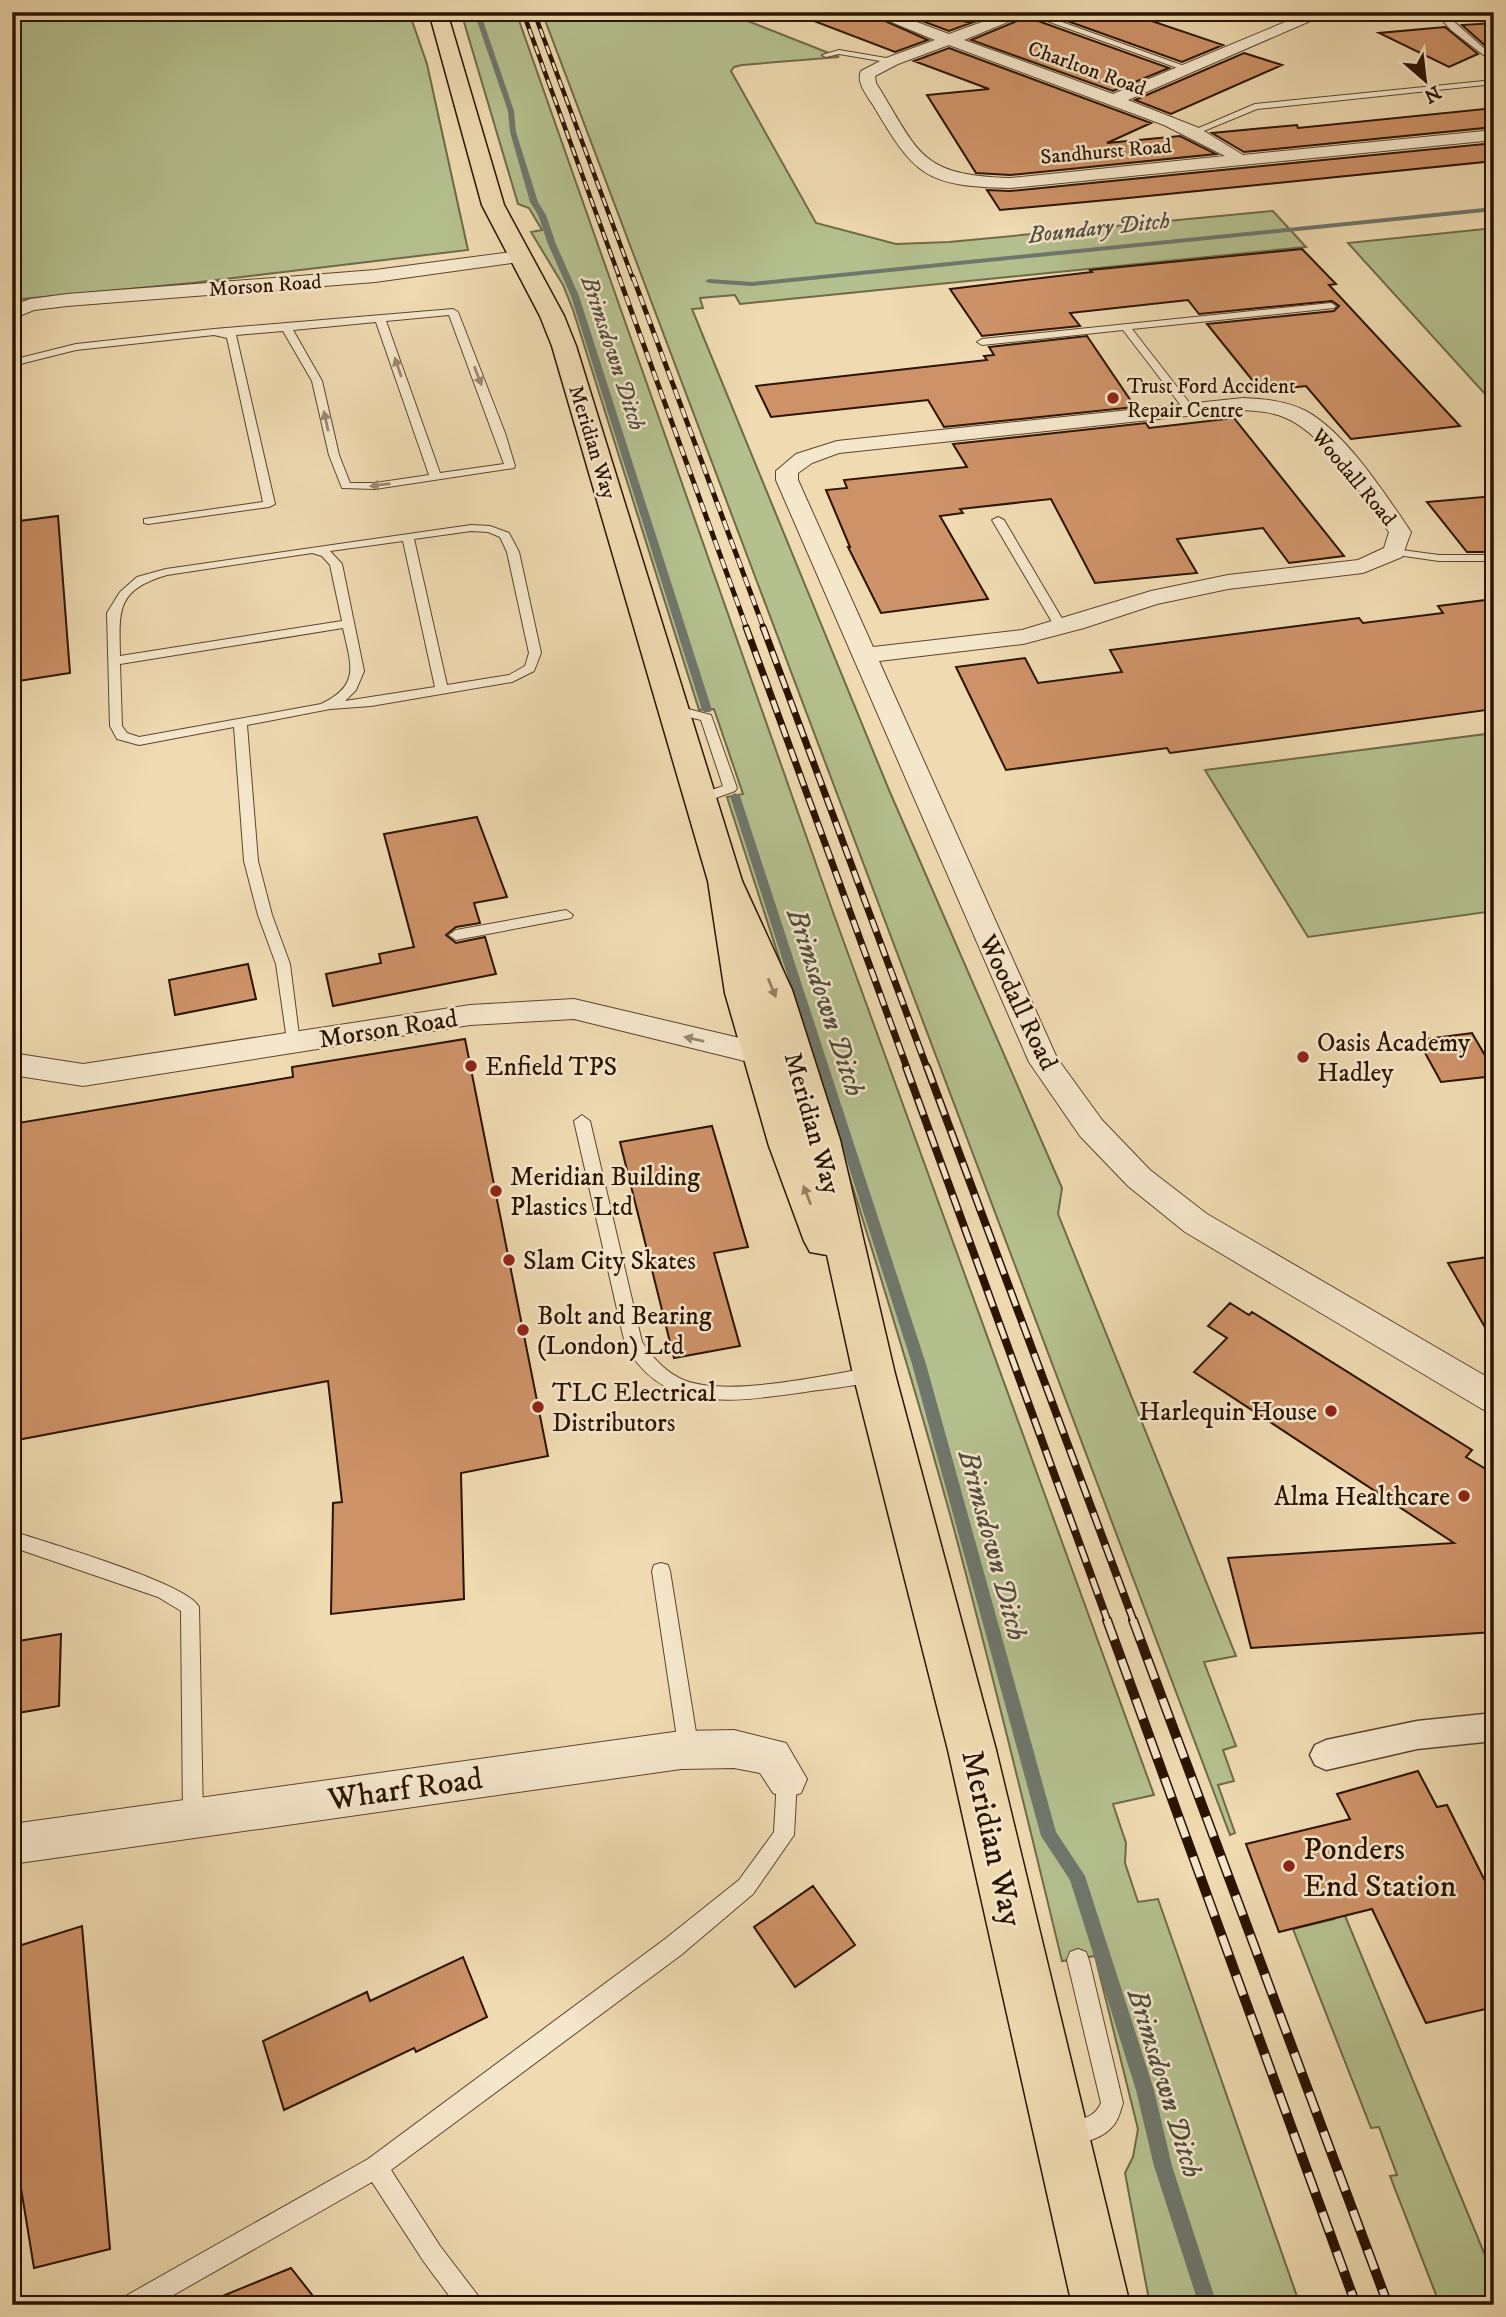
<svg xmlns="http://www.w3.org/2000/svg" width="1506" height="2317" font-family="'IM FELL DW Pica',serif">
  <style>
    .green { fill: #b5c08f; stroke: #706a48; stroke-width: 2 }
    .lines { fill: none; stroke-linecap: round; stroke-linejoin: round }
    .stream { fill: #6f776c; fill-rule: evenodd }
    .building { fill: #ce9268; stroke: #2b1301; stroke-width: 2 }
    .service-casing { stroke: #5c452d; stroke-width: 2 }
    .pedestrian-casing { stroke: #5c452d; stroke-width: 3 }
    .minor-casing { stroke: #5c452d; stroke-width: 2 }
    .primary-casing { stroke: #2b1301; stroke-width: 3 }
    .service { fill: #f5e7cc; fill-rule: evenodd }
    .pedestrian { fill: #f5e7cc; fill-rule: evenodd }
    .minor { fill: #f5e7cc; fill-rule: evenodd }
    .primary { fill: #efdab1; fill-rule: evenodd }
    .rail-far4-casing { stroke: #2b1301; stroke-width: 4.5 }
    .rail-far3-casing { stroke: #2b1301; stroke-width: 5 }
    .rail-far2-casing { stroke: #2b1301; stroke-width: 7 }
    .rail-far1-casing { stroke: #2b1301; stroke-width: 8 }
    .rail-casing { stroke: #2b1301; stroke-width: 10 }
    .rail-far4 { stroke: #f5e7cc; stroke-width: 2.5; stroke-dasharray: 9; stroke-linecap: butt }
    .rail-far3 { stroke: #f5e7cc; stroke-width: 3.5; stroke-dasharray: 10; stroke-linecap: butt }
    .rail-far2 { stroke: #f5e7cc; stroke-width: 4.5; stroke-dasharray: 13; stroke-linecap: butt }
    .rail-far1 { stroke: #f5e7cc; stroke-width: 5; stroke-dasharray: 17; stroke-linecap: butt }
    .rail { stroke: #f5e7cc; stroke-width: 7; stroke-dasharray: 21; stroke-linecap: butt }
    .oneway { fill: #9a8871 }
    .oneway2 { fill: #978062 }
    .poi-dot { fill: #8f2418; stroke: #f5e7cc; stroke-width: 2.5 }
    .labels { text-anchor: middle; stroke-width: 5; stroke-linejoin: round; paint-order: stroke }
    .far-street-label { font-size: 21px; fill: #2b1301; stroke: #f5e7cc }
    .far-poi-label { font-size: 21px; fill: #2b1301; stroke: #f5e7cc; text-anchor: start }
    .far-water-label { font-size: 23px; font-style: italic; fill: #534d40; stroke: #f5e7cc }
    .street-label { font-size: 26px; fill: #2b1301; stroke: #f5e7cc }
    .poi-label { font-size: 26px; fill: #2b1301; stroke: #f5e7cc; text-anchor: start }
    .water-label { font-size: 28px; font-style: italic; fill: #534d40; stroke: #f5e7cc }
    .near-street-label { font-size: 32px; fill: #2b1301; stroke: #f5e7cc }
    .near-poi-label { font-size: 32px; fill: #2b1301; stroke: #f5e7cc; text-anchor: start }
  </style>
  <rect width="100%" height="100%" fill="#efdab1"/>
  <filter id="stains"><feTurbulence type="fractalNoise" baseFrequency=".00286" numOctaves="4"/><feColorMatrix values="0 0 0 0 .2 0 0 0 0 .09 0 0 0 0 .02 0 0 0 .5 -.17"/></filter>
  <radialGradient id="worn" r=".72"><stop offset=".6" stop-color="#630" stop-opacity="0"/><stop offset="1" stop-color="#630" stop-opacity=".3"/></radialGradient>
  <path class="green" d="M 12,12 L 409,12 L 427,64 L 468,250 L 192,283 L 12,300 Z
    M 461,12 L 516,12 L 834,915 L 1154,1795 L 1113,1804 L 1126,1843 L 1125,1863 L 1138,1902 L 1158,1899 L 1300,2305 L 1150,2305 L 1125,2173 L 1133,2157 L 1138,2129 L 1095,1956 L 1062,1961 C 1026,1813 991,1665 951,1518 C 884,1275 804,1036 727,797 L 743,794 L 714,709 L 699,710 L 573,310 L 563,285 L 531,232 L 542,230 L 529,208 L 518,204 Z
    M 542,12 L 725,12 L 839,57 L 742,65 L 734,67 L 731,71 L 816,223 L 896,244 L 949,242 L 1273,211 L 1306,247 L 740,304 L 735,295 L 700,298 L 703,308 L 692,309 L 889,790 L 1062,1188 L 1058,1214 L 1236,1656 L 1204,1662 L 1236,1746 L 1223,1750 L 1234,1781 L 1218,1785 L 1235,1833 L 1230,1835 L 1210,1782 Z
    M 1494,228 L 1494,404 L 1348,243 Z
    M 1494,733 L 1494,911 L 1308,937 L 1205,770 Z
    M 1334,1889 L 1494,2277 L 1494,2305 L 1440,2305 L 1390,2176 L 1397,2175 L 1379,2127 L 1371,2128 L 1293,1929 L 1334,1919 L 1323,1892 Z"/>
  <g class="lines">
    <path class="stream" d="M 474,12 L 480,12 L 514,111 L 516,132 L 538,202 L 546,215 L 556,244 L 579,296 L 712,710 L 710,712 L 704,712 L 702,710 L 571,296 L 548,244 L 538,215 L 530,202 L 510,132 L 508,111 Z
      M 1494,207 L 1494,211 L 752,286 L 709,283 L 705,281 L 709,279 L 752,282 Z
      M 735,793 L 740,796 L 926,1364 L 1056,1832 L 1085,1876 L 1154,2090 L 1172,2166 L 1217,2305 L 1199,2305 L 1154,2166 L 1136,2090 L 1070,1880 L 1041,1836 L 912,1364 L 730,796 Z"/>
  </g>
  <path class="building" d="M 799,12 L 865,12 L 928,40 L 895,52 L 798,15 Z
    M 898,12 L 939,12 L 969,23 L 971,12 L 1001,12 L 949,31 Z
    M 1042,12 L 1125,12 L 1223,45 L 1182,62 Z
    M 1027,17 L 1169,68 L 1113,91 L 971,40 Z
    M 1494,23 L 1494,47 L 1489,49 L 1462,25 Z
    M 1445,27 L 1478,54 L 1449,67 L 1379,33 Z
    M 949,48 L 1151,123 L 1107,143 L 1180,136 L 1216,154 L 1010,175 L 976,173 L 927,95 L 989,89 L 914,61 Z
    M 1244,53 L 1282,65 L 1171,114 L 1135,100 Z
    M 1494,108 L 1494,127 L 1244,152 L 1212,133 L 1297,125 L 1298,128 Z
    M 1494,143 L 1494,161 L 1118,199 L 1000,210 L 987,190 L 1010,191 Z
    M 1302,249 L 1336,284 L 1329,285 L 1460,426 L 1351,439 L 1306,386 L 1261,391 L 1207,324 L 1334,311 L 1339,306 L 1332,301 L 1199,314 L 1188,300 L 1070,313 L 1080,326 L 982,336 L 950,289 L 1092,272 L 1090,270 Z
    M 1087,336 L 1135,407 L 944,427 L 928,400 L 771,417 L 756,386 L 987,360 L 984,356 L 994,355 L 989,347 Z
    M 1234,418 L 1344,556 L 1289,563 L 1263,528 L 1177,539 L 1197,573 L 1095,583 L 1051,499 L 960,509 L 963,513 L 940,516 L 988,599 L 881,613 L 848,547 L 850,547 L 826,490 L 847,488 L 844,480 L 967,467 L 953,444 L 1146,423 L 1149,428 Z
    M 1494,496 L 1494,552 L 1467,552 L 1427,502 Z
    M 58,516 L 70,673 L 12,682 L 12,522 Z
    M 1494,599 L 1494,709 L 1170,753 L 1167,748 L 1006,770 L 956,667 L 1025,658 L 1038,683 L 1122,672 L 1110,650 L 1359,618 L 1363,623 L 1443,613 L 1438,606 Z
    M 477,817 L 507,897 L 474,903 L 480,923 L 456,927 L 446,935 L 456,943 L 485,937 L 496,974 L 333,1006 L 326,974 L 381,963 L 379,954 L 414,947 L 384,834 Z
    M 248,964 L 256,999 L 175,1015 L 169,980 Z
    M 1472,1033 L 1494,1071 L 1494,1076 L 1441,1082 L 1418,1040 Z
    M 465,1039 L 548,1456 L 461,1473 L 464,1599 L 331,1614 L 333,1503 L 342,1502 L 328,1381 L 12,1441 L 12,1124 L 293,1077 L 292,1067 Z
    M 712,1126 L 748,1247 L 714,1253 L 740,1346 L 674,1358 L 620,1142 Z
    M 1494,1256 L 1494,1343 L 1448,1263 Z
    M 1230,1303 L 1249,1315 L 1252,1312 L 1472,1450 L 1466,1457 L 1494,1474 L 1494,1632 L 1251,1648 L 1228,1558 L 1454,1543 L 1194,1372 L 1227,1338 L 1208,1326 Z
    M 61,1634 L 59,1706 L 12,1714 L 12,1642 Z
    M 1418,1771 L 1437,1807 L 1447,1805 L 1494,1899 L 1494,2007 L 1426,2023 L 1372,1909 L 1279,1932 L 1246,1844 L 1350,1819 L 1337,1794 Z
    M 813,1886 L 855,1945 L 795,1987 L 754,1927 Z
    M 82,1926 L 110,2249 L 34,2268 L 12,2133 L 12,1948 Z
    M 463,1957 L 487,2017 L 416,2052 L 414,2048 L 284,2110 L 263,2041 L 367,1992 L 370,2001 Z
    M 291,2268 L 320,2305 L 203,2305 L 203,2304 Z"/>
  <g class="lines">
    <defs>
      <path id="service" d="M 1022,12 L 1034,12 L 1190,68 L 1183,70 Z
        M 1435,12 L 1443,12 L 1494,57 L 1494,63 L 1451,30 Z
        M 839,50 L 892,59 L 896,61 L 892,63 L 839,54 L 826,57 L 822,55 Z
        M 1494,80 L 1494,84 L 1257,109 L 1194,135 L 1187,133 L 1255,104 Z
        M 1331,303 L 1336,306 L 1334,308 L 1132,329 L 1195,410 L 1190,413 L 1186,412 L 1123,330 L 982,345 L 977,342 L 982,339 Z
        M 453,309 L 458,312 L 505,433 L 515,466 L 514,468 L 375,489 L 342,488 L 329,455 L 312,381 L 283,331 L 236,335 L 275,504 L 269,507 L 148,524 L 144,523 L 144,519 L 263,502 L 227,338 L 214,335 L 76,350 L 12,366 L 12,360 L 76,344 L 214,329 ZM 449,315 L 504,464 L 440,473 L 386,321 ZM 376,322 L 429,475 L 375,483 L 350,483 L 339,455 L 322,381 L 293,330 Z
        M 998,517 L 1004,520 L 1067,627 L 1065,630 L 1057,630 L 1055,627 L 992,520 Z
        M 471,525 L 490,526 L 509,533 L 519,552 L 541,653 L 534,671 L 512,682 L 371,706 L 330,709 L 247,725 L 258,861 L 272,915 L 290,964 L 300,1043 L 293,1048 L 288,1047 L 276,964 L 258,915 L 244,861 L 234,727 L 139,745 L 117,739 L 110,726 L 107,613 L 120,592 L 137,577 L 166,569 ZM 471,531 L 488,532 L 500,537 L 507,552 L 529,653 L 525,666 L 509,675 L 447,685 L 414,539 ZM 403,541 L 435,687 L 345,701 L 356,690 L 364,671 L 342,564 L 330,551 ZM 312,553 L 322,556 L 330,565 L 342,621 L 120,656 C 119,610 116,590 167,575 ZM 343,628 C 351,665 361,685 321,704 L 139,737 L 127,733 L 122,726 L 120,664 Z
        M 1394,549 L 1439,555 L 1494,555 L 1494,561 L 1439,561 L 1390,554 L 1388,552 Z
        M 673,705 L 711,715 L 737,788 L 735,791 L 705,802 L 695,802 L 695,796 L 723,786 L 701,720 L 669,712 L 667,709 Z
        M 566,910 L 573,915 L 571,918 L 456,940 L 449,935 L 456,930 Z
        M 582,1115 L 590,1121 L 642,1342 C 654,1359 666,1373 686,1381 C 731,1397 825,1375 874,1367 L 880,1369 L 883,1374 L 880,1379 C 857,1387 829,1388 805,1392 C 738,1401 663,1416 625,1344 L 574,1121 Z
        M 12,1531 C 44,1542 188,1583 199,1607 L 203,1818 L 200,1825 L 193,1828 L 186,1825 L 183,1818 L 181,1611 L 158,1597 L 12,1547 Z
        M 661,1563 L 668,1565 L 670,1571 L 699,1751 L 696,1758 L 689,1760 L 682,1758 L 679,1751 L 652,1571 L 654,1565 Z
        M 787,1769 L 794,1772 L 797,1779 L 794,1835 L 753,1894 L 681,1955 L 391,2170 L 440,2246 L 479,2297 L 483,2305 L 456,2305 L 424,2262 L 372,2182 L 156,2305 L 120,2305 L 124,2297 L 368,2159 L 665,1939 L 739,1880 L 774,1832 L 777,1779 L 780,1772 Z
        M 1078,1949 L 1086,1952 L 1089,1960 L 1123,2103 C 1120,2112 1118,2122 1111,2128 C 1100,2140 1074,2147 1059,2141 L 1056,2133 L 1059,2125 C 1075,2118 1093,2122 1101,2103 L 1067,1960 L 1070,1952 Z"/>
      <path id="pedestrian" d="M 1494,1713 L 1494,1741 L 1417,1749 L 1326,1770 L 1315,1765 L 1310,1755 L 1315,1745 L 1326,1740 L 1417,1721 Z"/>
      <path id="minor" d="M 867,12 L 890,12 L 949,34 L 1009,12 L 1032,12 L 964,40 L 1113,94 L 1309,12 L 1331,12 L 1128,100 L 1199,128 L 1243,155 L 1494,130 L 1494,140 L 1010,188 C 925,186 915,176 873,105 C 866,94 856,82 861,71 L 886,58 L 935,40 ZM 949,45 L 1164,125 L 1225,156 L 1010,178 C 919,175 920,154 876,83 L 875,76 L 898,64 Z
        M 519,251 L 526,253 L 528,257 L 526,261 L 375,282 L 67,306 L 34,310 L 12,319 L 12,306 L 30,299 L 67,294 L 375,270 Z
        M 1243,398 C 1264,399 1287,401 1306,411 C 1346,433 1386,495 1411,532 L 1402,557 L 1363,573 L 1228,589 L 1157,604 L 1084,628 L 1023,644 L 879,661 L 1057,1058 L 1102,1120 L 1150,1170 L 1207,1214 L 1494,1381 L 1494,1413 L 1482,1409 L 1185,1232 L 1128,1186 L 1080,1136 L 1029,1062 L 776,480 L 776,471 L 796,454 L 837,441 ZM 1243,410 C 1258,411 1273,412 1286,418 C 1327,436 1362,497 1389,532 L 1384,548 L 1358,560 L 1228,575 L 1151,591 L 1022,630 L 873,647 L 798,480 L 798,473 L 812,463 L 839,453 Z
        M 574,999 L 761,1043 L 772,1046 L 776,1054 L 772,1062 L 761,1065 L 574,1019 L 470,1025 L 83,1086 L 12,1075 L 12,1053 L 83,1064 L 470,1005 Z
        M 734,1730 L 786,1743 L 807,1779 L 801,1793 L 787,1798 L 773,1793 L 760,1773 L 734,1768 L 681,1769 L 12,1864 L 12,1824 L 681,1731 Z"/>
      <path id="primary" d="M 429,12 L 447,12 L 504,205 L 564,316 L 576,346 L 742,881 L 792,990 L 840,1140 L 895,1374 L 996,1750 L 1130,2305 L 1072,2305 L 948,1750 L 853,1374 L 827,1255 L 810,1252 L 804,1241 L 769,1146 L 725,993 L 708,881 L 552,346 L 540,316 L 482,205 Z"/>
    </defs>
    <use href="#service" class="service-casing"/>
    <use href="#pedestrian" class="pedestrian-casing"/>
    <use href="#minor" class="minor-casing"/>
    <use href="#primary" class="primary-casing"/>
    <use href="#service" class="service"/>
    <use href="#pedestrian" class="pedestrian"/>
    <use href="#minor" class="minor"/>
    <use href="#primary" class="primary"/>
    <defs>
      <path id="rail-far4" d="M 523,12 L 620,279
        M 534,12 L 633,279"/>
      <path id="rail-far3" d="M 619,277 L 747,629
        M 633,277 L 764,629"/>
      <path id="rail-far2" d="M 746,627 L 907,1068
        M 763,627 L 927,1068"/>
      <path id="rail-far1" d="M 906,1067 L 1108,1622
        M 927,1067 L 1134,1622"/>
      <path id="rail" d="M 1107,1620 L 1356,2305
        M 1133,1620 L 1388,2305"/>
    </defs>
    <use href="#rail-far4" class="rail-far4-casing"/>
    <use href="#rail-far3" class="rail-far3-casing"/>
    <use href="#rail-far2" class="rail-far2-casing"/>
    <use href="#rail-far1" class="rail-far1-casing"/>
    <use href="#rail" class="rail-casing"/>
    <use href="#rail-far4" class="rail-far4"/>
    <use href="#rail-far3" class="rail-far3"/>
    <use href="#rail-far2" class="rail-far2"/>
    <use href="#rail-far1" class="rail-far1"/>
    <use href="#rail" class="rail"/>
  </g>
  <defs><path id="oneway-solid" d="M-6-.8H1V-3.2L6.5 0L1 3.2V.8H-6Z" transform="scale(1.75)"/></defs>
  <g class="oneway">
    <use href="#oneway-solid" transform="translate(398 367) rotate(-109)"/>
    <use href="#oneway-solid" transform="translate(478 376) rotate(69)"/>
    <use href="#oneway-solid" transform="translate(326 421) rotate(-102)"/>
    <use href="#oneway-solid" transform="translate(380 485) rotate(173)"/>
    <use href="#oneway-solid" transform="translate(694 1039) rotate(-167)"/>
  </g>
  <g class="oneway2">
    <use href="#oneway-solid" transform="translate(772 988) rotate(68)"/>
    <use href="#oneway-solid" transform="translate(807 1195) rotate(-111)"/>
  </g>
  <g class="poi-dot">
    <circle cx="1113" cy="398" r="7"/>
    <circle cx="1303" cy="1057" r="7"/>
    <circle cx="471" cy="1066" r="7"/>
    <circle cx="496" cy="1191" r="7"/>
    <circle cx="509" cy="1260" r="7"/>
    <circle cx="523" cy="1330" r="7"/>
    <circle cx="538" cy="1407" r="7"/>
    <circle cx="1331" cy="1411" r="7"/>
    <circle cx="1464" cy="1496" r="7"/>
    <circle cx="1289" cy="1866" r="7"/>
  </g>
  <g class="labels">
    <g class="far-street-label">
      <text transform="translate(1087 68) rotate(20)" y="7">Charlton Road</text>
      <text transform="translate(1106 151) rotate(-5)" y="7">Sandhurst Road</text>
      <text transform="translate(265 285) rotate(-4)" y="7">Morson Road</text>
      <text transform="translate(593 442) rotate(73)" y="7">Meridian Way</text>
      <text transform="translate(1354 477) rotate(50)" y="7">Woodall Road</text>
    </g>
    <g class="far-poi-label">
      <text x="1127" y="393">Trust Ford Accident<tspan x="1127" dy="24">Repair Centre</tspan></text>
    </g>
    <g class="far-water-label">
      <text transform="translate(1099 227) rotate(-6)" y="8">Boundary Ditch</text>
      <text transform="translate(614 353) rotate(72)" y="8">Brimsdown Ditch</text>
    </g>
    <g class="street-label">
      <text transform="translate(1019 1002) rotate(64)" y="9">Woodall Road</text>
      <text transform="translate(388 1028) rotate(-9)" y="9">Morson Road</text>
      <text transform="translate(813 1123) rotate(74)" y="9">Meridian Way</text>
    </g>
    <g class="poi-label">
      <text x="1317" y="1051">Oasis Academy<tspan x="1317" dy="30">Hadley</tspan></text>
      <text x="485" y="1075">Enfield TPS</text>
      <text x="510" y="1185">Meridian Building<tspan x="510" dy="30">Plastics Ltd</tspan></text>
      <text x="523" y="1269">Slam City Skates</text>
      <text x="537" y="1324">Bolt and Bearing<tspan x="537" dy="30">(London) Ltd</tspan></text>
      <text x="552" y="1401">TLC Electrical<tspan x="552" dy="30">Distributors</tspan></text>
      <text x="1317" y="1420" text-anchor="end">Harlequin House</text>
      <text x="1450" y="1505" text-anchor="end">Alma Healthcare</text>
    </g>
    <g class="water-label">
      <text transform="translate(827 1002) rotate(72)" y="10">Brimsdown Ditch</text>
      <text transform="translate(994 1545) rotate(75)" y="10">Brimsdown Ditch</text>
      <text transform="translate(1166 2083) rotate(73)" y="10">Brimsdown Ditch</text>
    </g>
    <g class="near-street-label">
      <text transform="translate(405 1788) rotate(-8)" y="11">Wharf Road</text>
      <text transform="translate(993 1838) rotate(77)" y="11">Meridian Way</text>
    </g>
    <g class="near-poi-label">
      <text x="1303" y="1859">Ponders<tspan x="1303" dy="37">End Station</tspan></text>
    </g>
  </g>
  <rect width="1506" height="2317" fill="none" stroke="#efdab1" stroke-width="42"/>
  <rect x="14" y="14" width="1478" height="2289" fill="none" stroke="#2b1301" stroke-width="3.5"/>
  <rect x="21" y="21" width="1464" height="2275" fill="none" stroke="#2b1301" stroke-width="2"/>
  <g transform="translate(1425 80) rotate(152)" stroke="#f5e7cc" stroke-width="5" paint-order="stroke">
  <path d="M0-5L12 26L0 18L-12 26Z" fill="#2b1301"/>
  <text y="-10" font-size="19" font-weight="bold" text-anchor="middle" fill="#2b1301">N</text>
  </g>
  <rect width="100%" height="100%" filter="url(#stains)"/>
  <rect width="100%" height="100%" fill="url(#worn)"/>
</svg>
